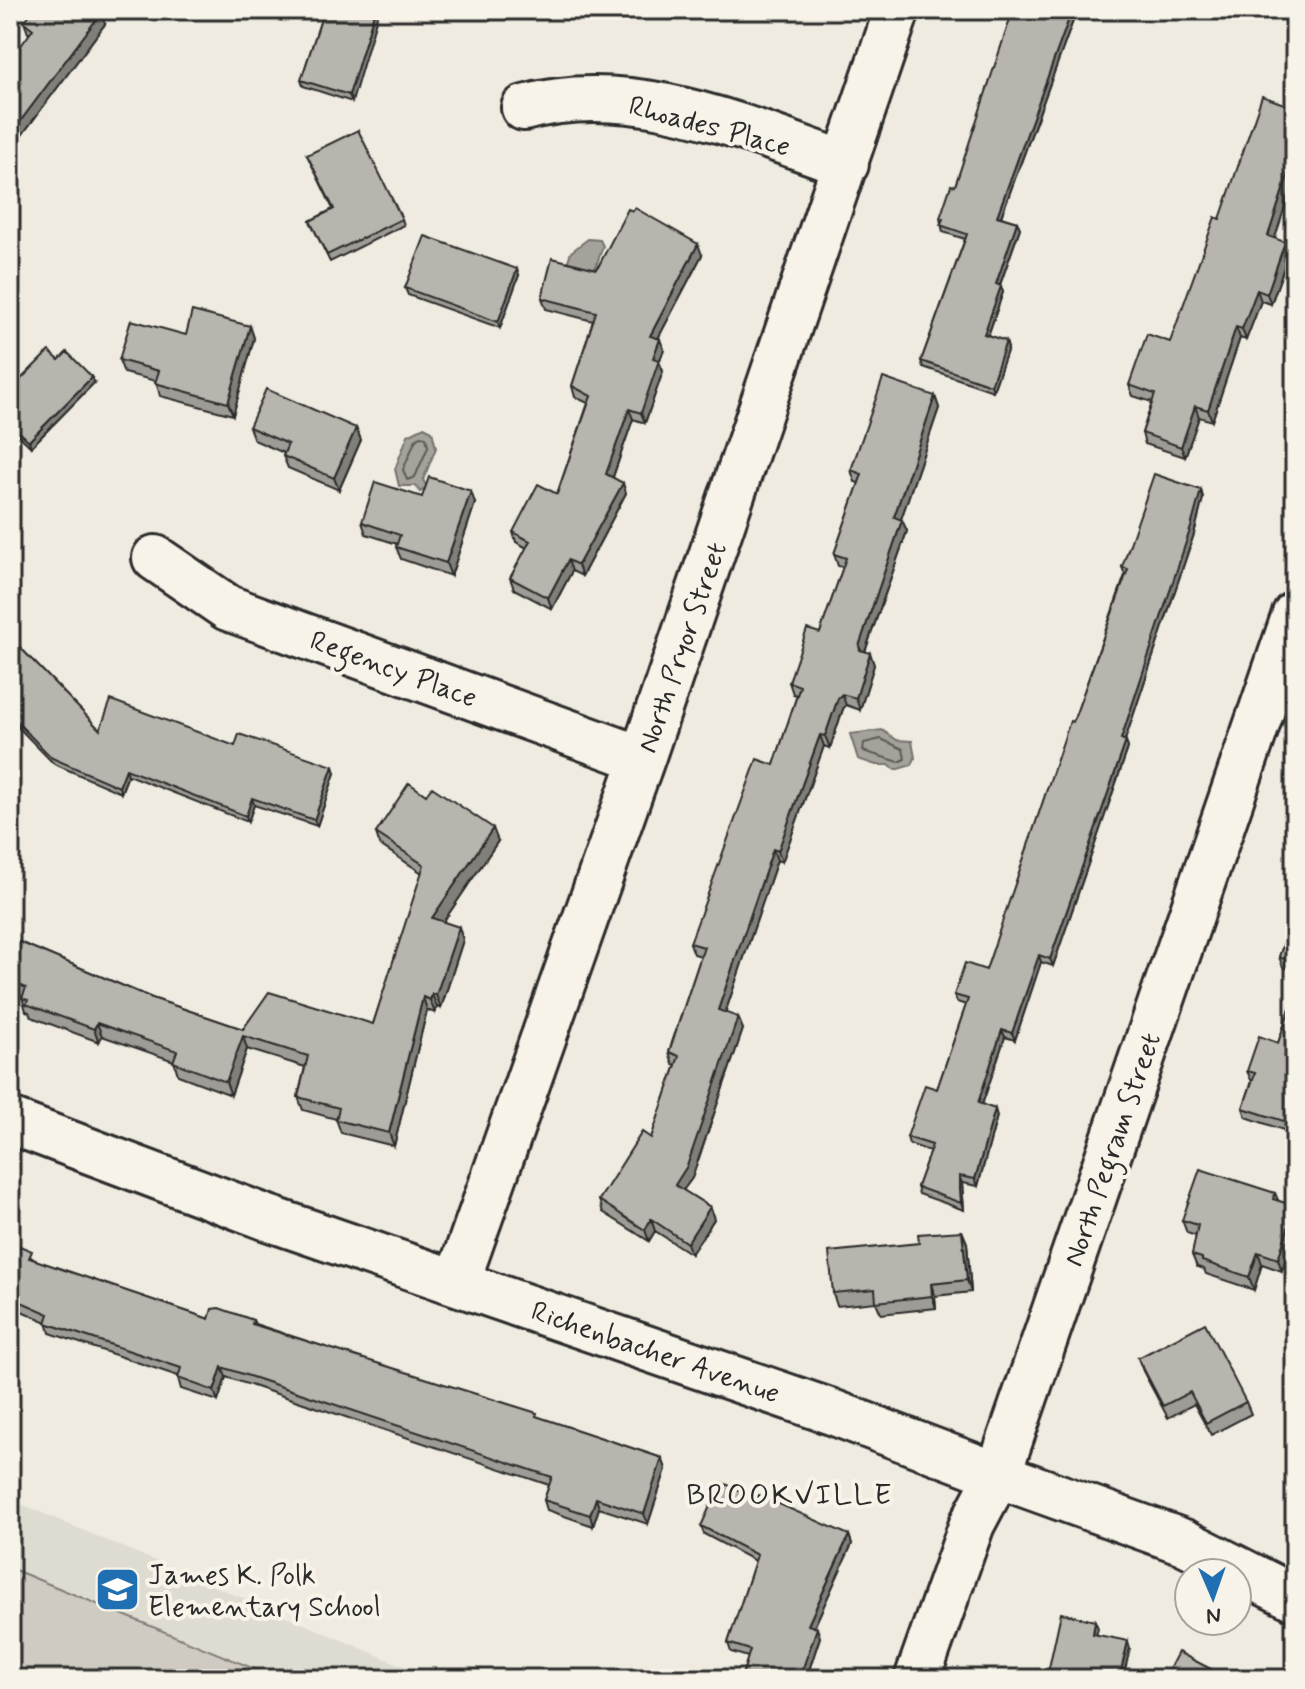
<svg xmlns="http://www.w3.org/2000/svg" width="1305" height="1689" font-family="Mynerve,sans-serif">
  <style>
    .built { fill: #dedbd1 }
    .green { fill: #cfcbc2; stroke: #7d7b76; stroke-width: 2 }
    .water { fill: #a4a29a; stroke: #74726e; stroke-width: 2 }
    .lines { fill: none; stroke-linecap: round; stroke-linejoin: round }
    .shore { stroke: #5b5b57; stroke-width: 2 }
    .street-casing { stroke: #2b2b2b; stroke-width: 50 }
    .secondary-casing { stroke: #2b2b2b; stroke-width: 50 }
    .street { stroke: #f7f3e8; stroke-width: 44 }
    .secondary { stroke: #f7f3e8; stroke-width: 44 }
    .wall { fill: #9e9c96; stroke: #2b2b2b; stroke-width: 2 }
    .shaded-wall { fill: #817f7a; stroke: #2b2b2b; stroke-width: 2 }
    .building { fill: #b8b5ae; stroke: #2b2b2b; stroke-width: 2 }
    .labels { text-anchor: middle; stroke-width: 8; stroke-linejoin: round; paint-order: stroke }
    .street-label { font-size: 28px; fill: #2b2b2b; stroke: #f7f3e8 }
    .poi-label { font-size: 28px; fill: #2b2b2b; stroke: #f7f3e8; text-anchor: start }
    .neighbourhood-label { font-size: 30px; letter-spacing: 2px; fill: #2b2b2b; stroke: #f7f3e8 }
  </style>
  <rect width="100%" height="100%" fill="#efebe0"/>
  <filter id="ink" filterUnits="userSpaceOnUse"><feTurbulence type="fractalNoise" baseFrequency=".0125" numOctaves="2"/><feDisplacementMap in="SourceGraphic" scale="16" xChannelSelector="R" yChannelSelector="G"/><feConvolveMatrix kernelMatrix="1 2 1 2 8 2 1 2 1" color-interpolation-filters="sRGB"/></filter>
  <g filter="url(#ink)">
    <path class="built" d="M 10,1498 L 14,1501 L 434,1679 L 10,1679 Z"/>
    <path class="green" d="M 10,1568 L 279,1679 L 10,1679 Z"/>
    <path class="water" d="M 588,239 L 600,240 L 603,246 L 593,275 L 561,280 L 571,252 Z
      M 424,427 L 432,431 L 436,448 L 423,480 L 427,487 L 420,492 L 416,486 L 399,486 L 395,469 L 408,435 Z
      M 882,730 L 897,740 L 912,741 L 915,758 L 912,765 L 895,770 L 889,765 L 876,765 L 858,759 L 850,734 Z"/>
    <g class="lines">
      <path class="shore" d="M 420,436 L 426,437 L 428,447 L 415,477 L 407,480 L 403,470 L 415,441 Z
        M 881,739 L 903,749 L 905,759 L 899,762 L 863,751 L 864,743 Z"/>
      <defs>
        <path id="street" d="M 524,108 C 633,78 745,129 846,164
          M 155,558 L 228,608 L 642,759
          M 10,1121 L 265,1217 L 832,1412 L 998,1475
          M 457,1282 L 642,759 L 897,10"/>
        <path id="secondary" d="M 998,1475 L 1184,1542 L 1295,1598
          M 917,1679 L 972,1524 L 998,1475 L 1295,614"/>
      </defs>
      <use href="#street" class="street-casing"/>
      <use href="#secondary" class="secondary-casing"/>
      <use href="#street" class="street"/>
      <use href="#secondary" class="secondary"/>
    </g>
    <path class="wall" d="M 324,10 L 352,102 L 303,86 L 301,80 Z
      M 1017,10 L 1077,10 L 1001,217 L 1017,222 L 1020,228 L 1000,285 L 1003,292 L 988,336 L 1008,348 L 993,391 L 923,367 L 921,361 L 965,239 L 943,232 L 940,218 L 955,186 Z
      M 24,22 L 105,24 L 10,151 L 10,61 L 30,34 L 28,33 Z
      M 307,155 L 402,219 L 404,225 L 330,262 L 310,221 L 333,209 Z
      M 1275,238 L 1289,253 L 1271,304 L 1261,301 L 1246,340 L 1240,338 L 1212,421 L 1199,417 L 1185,457 L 1145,444 L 1142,433 L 1152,402 L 1133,396 L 1129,385 L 1170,342 Z
      M 702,255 L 658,338 L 664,350 L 659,362 L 663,371 L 645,423 L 633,419 L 613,477 L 626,493 L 582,576 L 572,571 L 552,609 L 514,589 L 510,578 L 527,548 L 516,542 L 513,532 L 557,494 L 588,403 L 575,397 L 572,386 L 593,321 L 546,309 L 542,298 L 597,269 Z
      M 519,275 L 500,328 L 408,295 L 405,288 Z
      M 250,326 L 254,338 L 233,415 L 160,396 L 156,381 L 124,373 L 119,360 L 186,335 Z
      M 94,383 L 31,447 L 10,427 L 10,390 Z
      M 935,396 L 939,408 L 901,519 L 907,531 L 865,652 L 870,653 L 874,665 L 860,710 L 846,705 L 843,709 L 830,748 L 824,746 L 782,862 L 777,860 L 725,1013 L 743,1029 L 692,1178 L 683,1190 L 710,1207 L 714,1219 L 691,1254 L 655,1231 L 649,1241 L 603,1212 L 599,1200 L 651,1138 L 676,1065 L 673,1064 L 669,1052 L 701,956 L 694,954 L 690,943 L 774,765 L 797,695 L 793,694 L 789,682 L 820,633 L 843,567 L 838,566 L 834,554 L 859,483 L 855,482 L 851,470 Z
      M 249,427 L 356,428 L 361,440 L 339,490 L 288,468 L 283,456 L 284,453 L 254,440 Z
      M 1201,490 L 1203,498 L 1194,534 L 1125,740 L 1128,748 L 1053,966 L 1041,962 L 1015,1040 L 1005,1037 L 982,1105 L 997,1116 L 978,1186 L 962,1183 L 964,1210 L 919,1194 L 917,1187 L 930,1151 L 909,1144 L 907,1137 L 937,1089 L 966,1005 L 957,1002 L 954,995 L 986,970 L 1125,575 L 1122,567 Z
      M 422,497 L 475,503 L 451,576 L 401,559 L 396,547 L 397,544 L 366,534 L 362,522 Z
      M 10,637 L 100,730 L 235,746 L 335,773 L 317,826 L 254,805 L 248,822 L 128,775 L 121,793 L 54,764 L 10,719 Z
      M 376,833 L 498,841 L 443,922 L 463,940 L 441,1008 L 437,1007 L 435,1013 L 427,1010 L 394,1146 L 341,1133 L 336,1119 L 303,1110 L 298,1097 L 305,1067 L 247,1049 L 231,1095 L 178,1075 L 174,1061 L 102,1036 L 99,1042 L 31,1017 L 29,1012 L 26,1011 L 22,997 L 10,990 L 10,938 L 152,998 L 243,1029 L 373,1024 L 422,873 L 380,845 Z
      M 1295,911 L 1295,971 L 1283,967 L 1279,957 Z
      M 1295,994 L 1295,1134 L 1246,1117 L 1243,1108 L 1252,1081 L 1251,1080 L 1247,1071 L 1278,1043 Z
      M 1275,1193 L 1278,1200 L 1282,1271 L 1262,1264 L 1254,1290 L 1206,1274 L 1204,1269 L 1197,1267 L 1192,1255 L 1196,1236 L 1187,1233 L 1182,1220 Z
      M 962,1231 L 967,1243 L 971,1292 L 935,1296 L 936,1308 L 881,1314 L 876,1302 L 837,1306 L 833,1293 L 919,1243 Z
      M 10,1242 L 35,1260 L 209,1319 L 253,1320 L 255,1324 L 662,1458 L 666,1469 L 648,1524 L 599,1508 L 593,1526 L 547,1510 L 544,1500 L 549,1485 L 226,1377 L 218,1401 L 181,1389 L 178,1378 L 178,1376 L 50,1333 L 47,1322 L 10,1306 Z
      M 1138,1358 L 1246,1402 L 1251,1414 L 1211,1435 L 1194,1404 L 1168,1418 L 1143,1371 Z
      M 701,1526 L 849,1535 L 852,1544 L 814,1627 L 820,1637 L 806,1679 L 741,1679 L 748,1657 L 731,1652 L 728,1643 L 755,1561 L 704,1534 Z"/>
    <path class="shaded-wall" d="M 375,10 L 379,10 L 352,102 L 349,95 Z
      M 1072,10 L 1077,10 L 999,222 L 997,216 Z
      M 101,13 L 105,24 L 10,151 L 10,135 Z
      M 1295,153 L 1295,176 L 1272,247 L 1268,236 Z
      M 1017,222 L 1020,228 L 998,290 L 996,284 Z
      M 1285,242 L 1289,253 L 1271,304 L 1267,294 Z
      M 698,244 L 702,255 L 654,346 L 650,336 Z
      M 517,269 L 519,275 L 500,328 L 498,322 Z
      M 1001,286 L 1003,292 L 986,341 L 984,334 Z
      M 1257,290 L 1261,301 L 1246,340 L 1242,329 Z
      M 250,326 L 254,338 L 233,415 L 228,403 Z
      M 1236,327 L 1240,338 L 1212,421 L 1208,410 Z
      M 660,339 L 664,350 L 659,362 L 663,371 L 645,423 L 641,413 L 653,358 Z
      M 1006,341 L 1008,348 L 993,391 L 991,385 Z
      M 92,377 L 94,383 L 31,447 L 29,441 Z
      M 935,396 L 939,408 L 898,528 L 894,517 Z
      M 1195,406 L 1199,417 L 1185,457 L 1181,447 Z
      M 629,409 L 633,419 L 610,485 L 606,474 Z
      M 356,428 L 361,440 L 339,490 L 334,478 Z
      M 623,483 L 626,493 L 582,576 L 578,565 Z
      M 1201,490 L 1203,498 L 1194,534 L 1123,746 L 1121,739 Z
      M 471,491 L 475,503 L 451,576 L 446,563 Z
      M 902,520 L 907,531 L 863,657 L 859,646 Z
      M 568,560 L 572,571 L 552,609 L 548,598 Z
      M 870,653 L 874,665 L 860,710 L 856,698 Z
      M 842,694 L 846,705 L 843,709 L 830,748 L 825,736 L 838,698 Z
      M 820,735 L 824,746 L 782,862 L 778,851 Z
      M 1126,741 L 1128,748 L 1053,966 L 1050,959 Z
      M 333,766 L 335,773 L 317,826 L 314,820 Z
      M 126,769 L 128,775 L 121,793 L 119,787 Z
      M 252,798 L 254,805 L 248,822 L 246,816 Z
      M 493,828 L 498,841 L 437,931 L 432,918 Z
      M 773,849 L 777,860 L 722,1022 L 718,1010 Z
      M 459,927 L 463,940 L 441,1008 L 436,995 Z
      M 1039,955 L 1041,962 L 1015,1040 L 1012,1033 Z
      M 432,994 L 437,1007 L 435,1013 L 430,1000 Z
      M 423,997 L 427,1010 L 394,1146 L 389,1133 Z
      M 738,1017 L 743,1029 L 692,1178 L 679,1196 L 675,1185 Z
      M 97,1023 L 102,1036 L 99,1042 L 94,1029 Z
      M 1002,1030 L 1005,1037 L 980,1110 L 978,1103 Z
      M 243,1036 L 247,1049 L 231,1095 L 226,1082 Z
      M 995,1109 L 997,1116 L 978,1186 L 975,1179 Z
      M 959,1176 L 962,1183 L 964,1210 L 961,1203 Z
      M 1295,1206 L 1295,1232 L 1282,1271 L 1278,1259 Z
      M 710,1207 L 714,1219 L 691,1254 L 687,1243 Z
      M 651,1219 L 655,1231 L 649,1241 L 645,1230 Z
      M 962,1231 L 967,1243 L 971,1292 L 967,1280 Z
      M 1258,1252 L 1262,1264 L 1254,1290 L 1249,1277 Z
      M 931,1284 L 935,1296 L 936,1308 L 932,1296 Z
      M 222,1367 L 226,1377 L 218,1401 L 214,1391 Z
      M 662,1458 L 666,1469 L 648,1524 L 644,1514 Z
      M 596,1498 L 599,1508 L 593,1526 L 590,1515 Z
      M 849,1535 L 852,1544 L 811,1634 L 808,1625 Z
      M 1095,1621 L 1098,1628 L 1095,1640 L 1093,1634 Z
      M 817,1628 L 820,1637 L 806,1679 L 799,1679 Z
      M 1128,1641 L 1130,1648 L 1123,1679 L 1119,1679 Z"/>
    <path class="building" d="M 33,10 L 97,10 L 101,13 L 10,135 L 10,61 L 33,29 L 24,22 Z
      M 324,10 L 375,10 L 349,95 L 301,80 Z
      M 1017,10 L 1072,10 L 997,216 L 1017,222 L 996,284 L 1001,286 L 984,334 L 1006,341 L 991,385 L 921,361 L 967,234 L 940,225 L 943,219 L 940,218 L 951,185 L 955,186 L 1012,13 L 1015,14 Z
      M 1262,96 L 1295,108 L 1295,153 L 1268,236 L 1285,242 L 1267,294 L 1257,290 L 1242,329 L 1236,327 L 1208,410 L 1195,406 L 1181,447 L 1142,433 L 1155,394 L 1129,385 L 1147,334 L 1170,342 L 1215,217 L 1220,219 Z
      M 358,130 L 402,219 L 327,255 L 310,221 L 334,209 L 307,155 Z
      M 635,208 L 698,244 L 650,336 L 660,339 L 653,358 L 659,360 L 641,413 L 629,409 L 606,474 L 623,483 L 578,565 L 568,560 L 548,598 L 510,578 L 530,541 L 513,532 L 538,484 L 557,494 L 591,396 L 572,386 L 596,312 L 542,298 L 552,258 L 597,269 L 628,209 L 633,211 Z
      M 425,236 L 517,269 L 498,322 L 405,288 Z
      M 192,311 L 250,326 L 228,403 L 155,383 L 159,371 L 119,360 L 131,320 L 186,335 Z
      M 49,351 L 59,360 L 67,352 L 92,377 L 29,441 L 10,423 L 10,390 Z
      M 883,378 L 935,396 L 894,517 L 902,520 L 859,646 L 860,650 L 870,653 L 856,698 L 842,694 L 838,698 L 825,736 L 820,735 L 778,851 L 773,849 L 718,1010 L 738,1017 L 687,1166 L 675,1185 L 710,1207 L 687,1243 L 651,1219 L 645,1230 L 599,1200 L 642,1132 L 651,1138 L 679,1056 L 669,1052 L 704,947 L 690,943 L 757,759 L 774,765 L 800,686 L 789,682 L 807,629 L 820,633 L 846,558 L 834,554 L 862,474 L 851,470 Z
      M 266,389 L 356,428 L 334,478 L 283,456 L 288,444 L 249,427 Z
      M 1154,474 L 1201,490 L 1191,527 L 1121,739 L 1126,741 L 1050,959 L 1039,955 L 1012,1033 L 1002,1030 L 978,1103 L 995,1109 L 975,1179 L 959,1176 L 961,1203 L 917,1187 L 932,1145 L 907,1137 L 925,1085 L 937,1089 L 968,999 L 954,995 L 965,963 L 986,970 L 1070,721 L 1073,722 L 1128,569 L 1122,567 Z
      M 429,477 L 471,491 L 446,563 L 396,547 L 400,535 L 362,522 L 375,482 L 422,497 Z
      M 10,637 L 100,730 L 111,700 L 235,746 L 239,734 L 333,766 L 314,820 L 252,798 L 246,816 L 126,769 L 119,787 L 52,758 L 10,715 Z
      M 409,783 L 426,795 L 432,787 L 493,828 L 432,918 L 459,927 L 436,995 L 432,994 L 430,1000 L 423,997 L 389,1133 L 336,1120 L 339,1108 L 298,1097 L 308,1056 L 243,1036 L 226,1082 L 173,1062 L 177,1051 L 97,1023 L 94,1029 L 26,1004 L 28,1000 L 22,998 L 26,988 L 10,980 L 10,938 L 152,998 L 243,1029 L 269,992 L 373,1024 L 424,865 L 376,833 Z
      M 1295,911 L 1295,963 L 1279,957 Z
      M 1295,994 L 1295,1118 L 1293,1124 L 1243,1108 L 1255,1073 L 1247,1071 L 1259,1036 L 1278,1043 Z
      M 1200,1169 L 1275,1193 L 1273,1199 L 1295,1206 L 1278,1259 L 1258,1252 L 1249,1277 L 1202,1261 L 1202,1258 L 1192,1255 L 1198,1225 L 1182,1220 Z
      M 962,1231 L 967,1280 L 931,1284 L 932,1296 L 876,1302 L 875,1289 L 833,1293 L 829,1252 L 919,1243 L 918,1234 Z
      M 10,1242 L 32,1251 L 29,1258 L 209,1319 L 212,1309 L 219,1308 L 253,1320 L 252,1324 L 537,1413 L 536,1416 L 662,1458 L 644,1514 L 596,1498 L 590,1515 L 544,1500 L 552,1477 L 222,1367 L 214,1391 L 178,1378 L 181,1368 L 46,1323 L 49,1314 L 10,1297 Z
      M 1205,1323 L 1246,1402 L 1206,1423 L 1190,1392 L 1163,1406 L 1138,1358 Z
      M 721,1482 L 757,1498 L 759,1495 L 849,1535 L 808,1625 L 817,1628 L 799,1679 L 741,1679 L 750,1650 L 728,1643 L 757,1555 L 701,1526 Z
      M 1061,1613 L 1095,1621 L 1093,1634 L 1128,1641 L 1119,1679 L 1058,1679 L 1047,1677 Z
      M 1178,1652 L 1230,1679 L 1164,1679 Z
      M 1234,1674 L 1243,1679 L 1231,1679 Z"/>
  </g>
  <defs>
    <symbol id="school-square" viewBox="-11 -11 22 22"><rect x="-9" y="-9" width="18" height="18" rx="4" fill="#1f6fb2" stroke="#f7f3e8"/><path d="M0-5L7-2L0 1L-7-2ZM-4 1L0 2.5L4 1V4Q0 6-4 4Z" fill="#fff"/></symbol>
  </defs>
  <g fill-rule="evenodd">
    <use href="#school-square" x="92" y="1564" width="51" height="51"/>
  </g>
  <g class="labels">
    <g class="street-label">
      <text transform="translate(710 125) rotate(15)" y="10">Rhoades Place</text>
      <text transform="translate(681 647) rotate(-71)" y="10">North Pryor Street</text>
      <text transform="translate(394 668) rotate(20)" y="10">Regency Place</text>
      <text transform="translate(1111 1149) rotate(-71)" y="10">North Pegram Street</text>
      <text transform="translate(656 1351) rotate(19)" y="10">Richenbacher Avenue</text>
    </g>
    <g class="poi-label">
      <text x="148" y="1584">James K. Polk<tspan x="148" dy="32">Elementary School</tspan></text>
    </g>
    <g class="neighbourhood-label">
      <text x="790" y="1504">BROOKVILLE</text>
    </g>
  </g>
  <rect width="1305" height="1689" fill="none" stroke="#f7f3e8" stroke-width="40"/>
  <rect x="20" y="20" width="1265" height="1649" fill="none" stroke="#2b2b2b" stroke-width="3" filter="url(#ink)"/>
  <g transform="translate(1213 1597) rotate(178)"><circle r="38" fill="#f7f3e8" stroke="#a5a39c" stroke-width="2"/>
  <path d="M0-6L14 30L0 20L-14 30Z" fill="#1f6fb2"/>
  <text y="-12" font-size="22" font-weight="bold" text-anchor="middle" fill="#2b2b2b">N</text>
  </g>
</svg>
